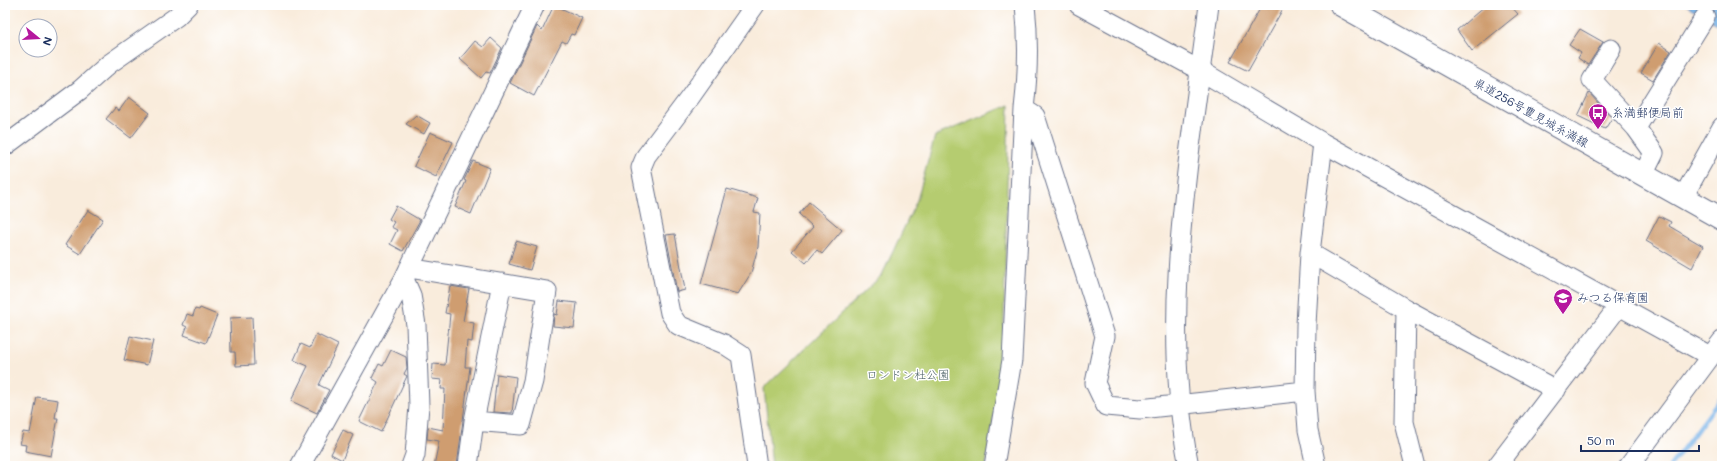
<svg xmlns="http://www.w3.org/2000/svg" width="1727" height="471" font-family="Mali,'Klee One',sans-serif">
  <style>
    .green { fill: #b5cc70; stroke: #687e67 }
    .water { fill: #75b1e6; stroke: #4870a2 }
    .lines { fill: none; stroke-linecap: round; stroke-linejoin: round }
    .stream { stroke: #75b1e6; stroke-width: 4.5 }
    .building { fill: #cf9d6f }
    .minor-casing { stroke: #69718a; stroke-width: 21 }
    .major-casing { stroke: #69718a; stroke-width: 24 }
    .minor { stroke: #fff; stroke-width: 19 }
    .major { stroke: #fff; stroke-width: 22 }
    .labels { text-anchor: middle; stroke-width: 3; stroke-linejoin: round; paint-order: stroke }
    .street-label { font-size: 12px; fill: #1b2f5e; stroke: #fff }
    .poi-label { font-size: 12px; fill: #1b2f5e; stroke: #fff; text-anchor: start }
    .park-label { font-size: 12px; fill: #495e63; stroke: #fff }
  </style>
  <rect width="100%" height="100%" fill="#fff"/>
  <filter id="ink" filterUnits="userSpaceOnUse"><feTurbulence type="fractalNoise" baseFrequency=".025" numOctaves="2"/><feDisplacementMap in="SourceGraphic" scale="8" xChannelSelector="R" yChannelSelector="G"/><feConvolveMatrix kernelMatrix="1 2 1 2 8 2 1 2 1" color-interpolation-filters="sRGB"/></filter>
  <filter id="wash" filterUnits="userSpaceOnUse"><feTurbulence type="fractalNoise" baseFrequency=".012" numOctaves="4" result="noise"/><feDisplacementMap in="SourceGraphic" scale="16" xChannelSelector="R" yChannelSelector="G"/><feGaussianBlur stdDeviation="0.9" result="paint"/><feColorMatrix in="noise" values="0 0 0 0 0 0 0 0 0 0 0 0 0 0 0 0 0 1.4 0 .05"/><feComposite in="paint" operator="in"/></filter>
  <g filter="url(#wash)">
    <rect width="100%" height="100%" fill="#f9ecdc"/>
    <path class="green" d="M 1009,105 L 1003,358 L 986,466 L 772,466 L 764,388 L 882,275 L 917,200 L 935,136 Z"/>
    <path class="water" d="M 1686,5 L 1722,5 L 1722,27 Z"/>
    <g class="lines">
      <path class="stream" d="M 1670,466 L 1722,397"/>
    </g>
    <g id="blocks">
      <path class="building" d="M 554,5 L 582,18 L 574,35 L 571,34 L 566,43 L 562,41 L 534,96 L 510,83 L 537,26 L 542,31 Z
        M 1262,5 L 1285,5 L 1248,71 L 1230,62 Z
        M 1486,5 L 1510,5 L 1518,14 L 1472,51 L 1457,30 Z
        M 1580,29 L 1603,42 L 1588,65 L 1578,58 L 1581,53 L 1569,45 Z
        M 491,38 L 502,48 L 490,73 L 486,72 L 481,78 L 460,59 L 475,41 L 483,47 Z
        M 1659,43 L 1671,51 L 1653,80 L 1641,73 Z
        M 1589,93 L 1612,118 L 1605,129 L 1578,116 Z
        M 129,97 L 150,113 L 131,138 L 106,119 L 115,108 L 119,111 Z
        M 416,115 L 430,123 L 424,134 L 406,124 Z
        M 430,132 L 453,142 L 436,177 L 414,166 Z
        M 473,161 L 490,168 L 471,214 L 455,207 L 466,181 L 464,180 Z
        M 727,189 L 758,198 L 754,212 L 760,213 L 758,247 L 751,273 L 738,294 L 701,284 Z
        M 809,202 L 842,230 L 822,254 L 817,250 L 806,263 L 792,251 L 813,227 L 799,214 Z
        M 396,206 L 420,220 L 403,251 L 390,244 L 397,230 L 391,227 L 394,222 L 389,219 Z
        M 88,210 L 103,219 L 80,254 L 65,245 Z
        M 1659,216 L 1671,222 L 1669,226 L 1703,246 L 1692,268 L 1646,241 Z
        M 675,234 L 685,290 L 677,292 L 666,235 Z
        M 516,241 L 537,247 L 530,270 L 509,264 Z
        M 450,286 L 469,289 L 463,321 L 474,323 L 472,342 L 467,341 L 465,367 L 470,367 L 457,466 L 434,466 L 439,441 L 427,439 L 428,427 L 443,430 L 445,389 L 441,389 L 442,380 L 432,379 L 433,364 L 445,365 L 450,314 L 445,313 Z
        M 559,301 L 577,303 L 574,328 L 553,326 L 554,314 L 557,315 Z
        M 200,308 L 217,315 L 206,343 L 184,335 L 187,327 L 183,325 L 187,314 L 193,316 L 195,309 L 199,310 Z
        M 252,317 L 254,365 L 236,366 L 235,352 L 231,352 L 230,318 Z
        M 316,334 L 338,345 L 319,385 L 329,390 L 317,413 L 291,401 L 308,366 L 294,360 L 301,344 L 310,348 Z
        M 130,336 L 153,341 L 147,365 L 124,360 Z
        M 391,350 L 406,357 L 407,368 L 404,374 L 407,376 L 381,432 L 359,421 L 378,382 L 372,378 L 379,364 L 383,366 Z
        M 497,374 L 516,377 L 512,413 L 493,412 Z
        M 37,397 L 58,400 L 55,418 L 58,418 L 51,456 L 25,451 L 26,445 L 20,444 L 23,432 L 30,433 Z
        M 343,430 L 353,435 L 342,460 L 331,454 Z"/>
    </g>
  </g>
  <g filter="url(#ink)">
    <use href="#blocks" fill-opacity="0" stroke="#69718a" stroke-width="1"/>
    <g class="lines">
      <defs>
        <path id="minor" d="M 755,5 L 691,96 L 646,156 L 641,168 L 670,313 L 678,325 L 724,344 L 741,355 L 757,466
          M 1079,5 L 1201,71 L 1323,143 L 1710,356
          M 1611,49 L 1592,80 L 1636,128 L 1654,153 L 1643,175
          M 1024,109 L 1035,116 L 1105,336 L 1095,383 L 1106,406 L 1140,409 L 1305,391
          M 1636,128 L 1705,17
          M 5,146 L 80,90 L 109,64 L 176,17 L 188,5
          M 1683,197 L 1722,127
          M 1310,253 L 1406,309 L 1556,390
          M 409,268 L 547,291 L 533,381 L 521,425 L 474,421
          M 404,279 L 411,295 L 416,325 L 419,406 L 415,455 L 411,466
          M 1406,309 L 1404,422 L 1415,466
          M 300,466 L 404,279 L 535,5
          M 468,466 L 474,421 L 502,283
          M 994,466 L 1012,360 L 1024,109 C 1028,74 1029,40 1025,5
          M 1189,466 C 1159,318 1190,153 1209,5
          M 1316,466 L 1308,430 L 1305,391 L 1306,325 L 1310,253 L 1323,143
          M 1497,466 L 1619,306
          M 1629,466 L 1722,341"/>
        <path id="major" d="M 1341,5 L 1722,219"/>
      </defs>
      <use href="#minor" class="minor-casing"/>
      <use href="#major" class="major-casing"/>
      <use href="#minor" class="minor"/>
      <use href="#major" class="major"/>
    </g>
  </g>
  <defs>
    <symbol id="bus-pin" viewBox="-11 -11 22 30"><path d="M0 17L-7.5 6A9.5 9.5 0 1 1 7.5 6Z" fill="#b5179e" stroke="#fff"/><path d="M-5-6H5V4H4V6H2V4H-2V6H-4V4H-5ZM-3.5-4V0h7V-4ZM-3.5 1.2v1.5H-2V1.2ZM2 1.2v1.5H3.5V1.2Z" fill="#fff"/></symbol>
    <symbol id="school-pin" viewBox="-11 -11 22 30"><path d="M0 17L-7.5 6A9.5 9.5 0 1 1 7.5 6Z" fill="#b5179e" stroke="#fff"/><path d="M0-5L7-2L0 1L-7-2ZM-4 1L0 2.5L4 1V4Q0 6-4 4Z" fill="#fff"/></symbol>
  </defs>
  <g fill-rule="evenodd">
    <use href="#bus-pin" x="1587" y="102" width="22" height="30"/>
    <use href="#school-pin" x="1552" y="287" width="22" height="30"/>
  </g>
  <g class="labels">
    <g class="street-label">
      <text transform="translate(1531 113) rotate(29)" y="4">県道256号豊見城糸満線</text>
    </g>
    <g class="poi-label">
      <text x="1612" y="117">糸満郵便局前</text>
      <text x="1577" y="302">みつる保育園</text>
    </g>
    <g class="park-label">
      <text x="908" y="379">ロンドン杜公園</text>
    </g>
  </g>
  <rect width="1727" height="471" fill="none" stroke="#fff" stroke-width="20"/>
  <g transform="translate(38 38) rotate(108)"><circle r="19" fill="#ffffff" stroke="#a4acbf"/>
  <path d="M0-3L7 15L0 10L-7 15Z" fill="#b5179e"/>
  <text y="-6" font-size="11" font-weight="bold" text-anchor="middle" fill="#1b2f5e">N</text>
  </g>
  <path d="M1581 445v6h118v-6" fill="none" stroke="#1b2f5e" stroke-width="2"/>
  <text x="1587" y="445" font-size="12" fill="#1b2f5e" stroke="#ffffff" stroke-width="3" paint-order="stroke">50 m</text>
</svg>
